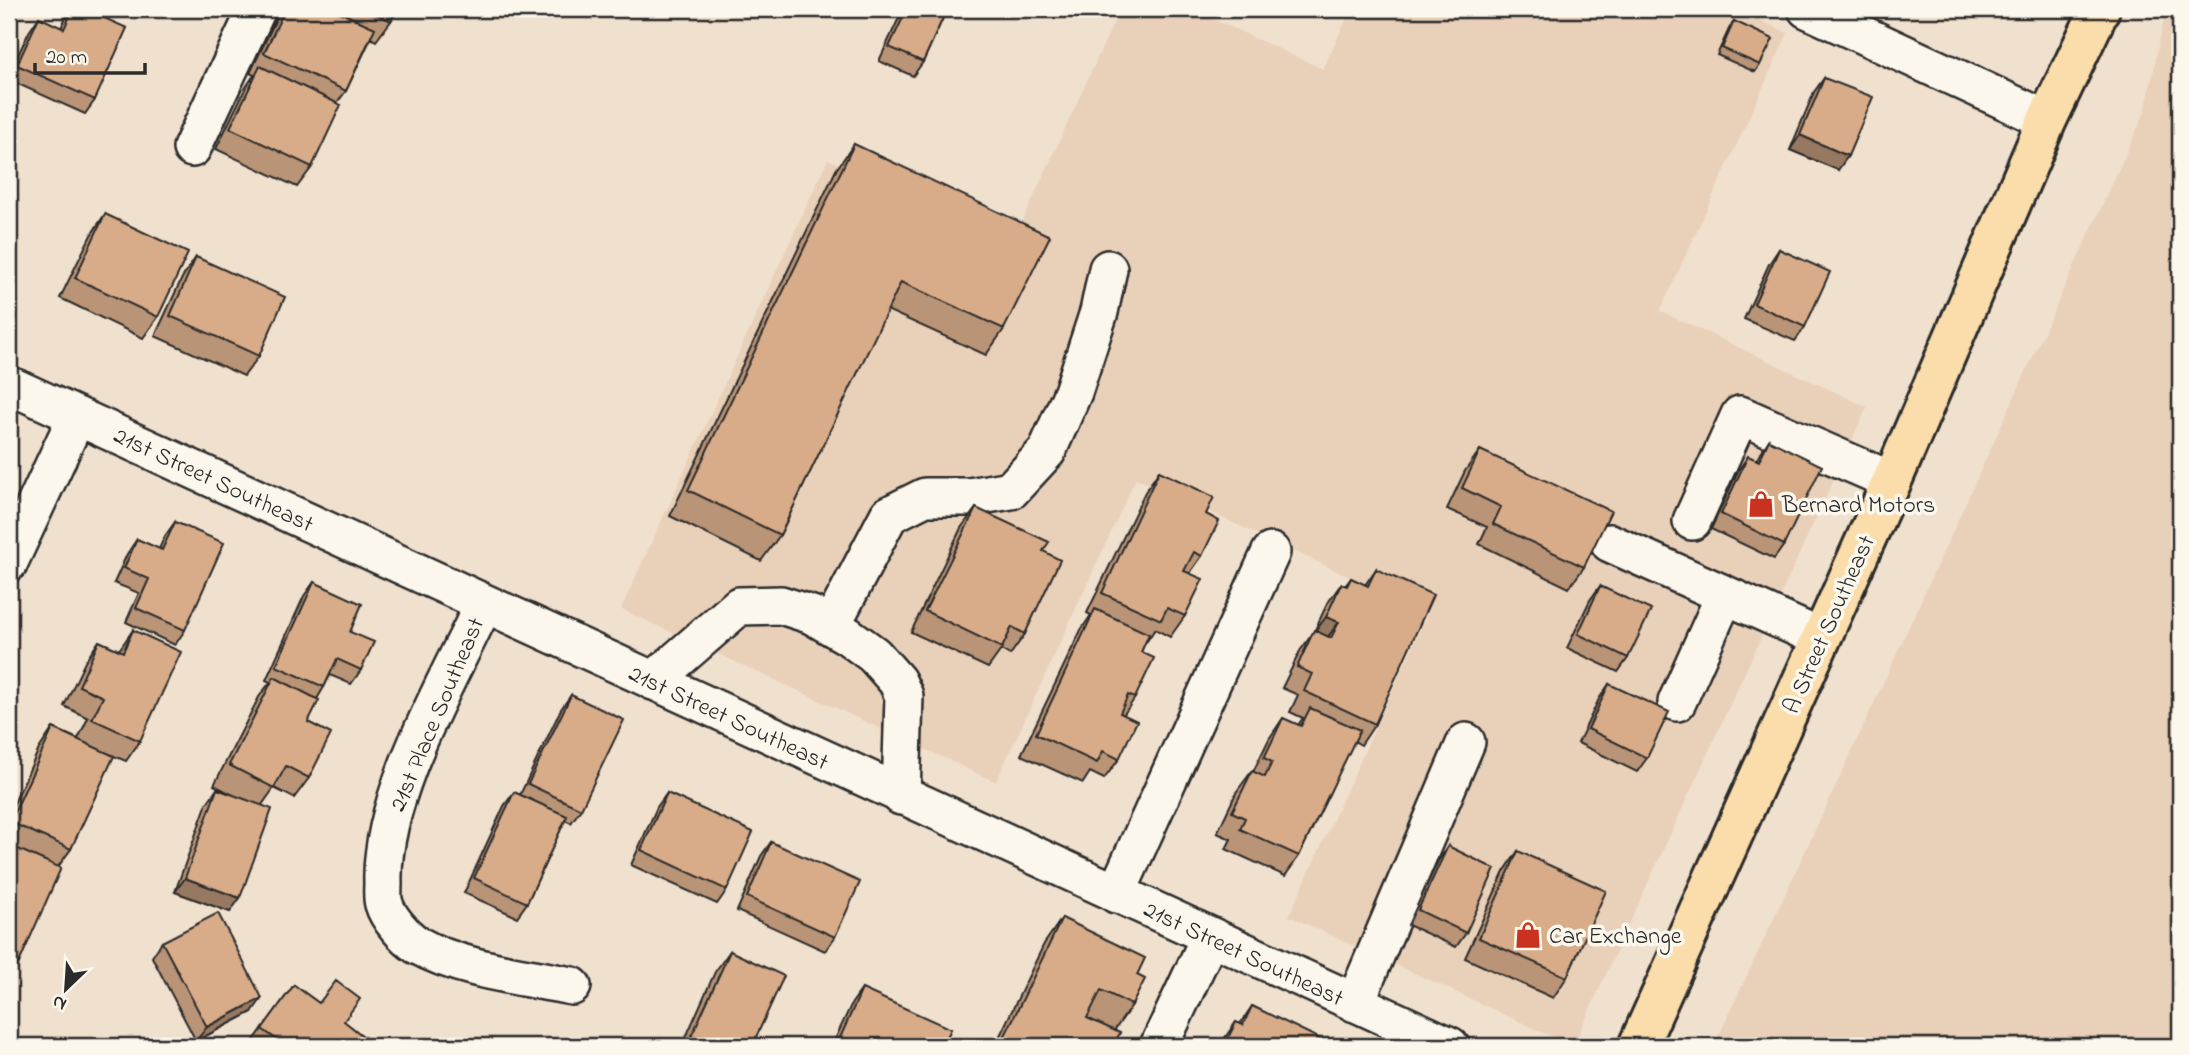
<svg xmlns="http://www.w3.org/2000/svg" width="2189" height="1055" font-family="'Indie Flower',sans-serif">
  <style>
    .built { fill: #e9d0b9 }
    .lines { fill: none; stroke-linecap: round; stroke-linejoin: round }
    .minor-casing { stroke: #2b2b2b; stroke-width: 42 }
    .major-casing { stroke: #2b2b2b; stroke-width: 44 }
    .minor { stroke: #fbf7ec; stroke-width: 37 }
    .major { stroke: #fbddab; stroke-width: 38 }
    .wall { fill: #ba9476; stroke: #2b2b2b; stroke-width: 2 }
    .shaded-wall { fill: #977860; stroke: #2b2b2b; stroke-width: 2 }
    .building { fill: #d8ac89; stroke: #2b2b2b; stroke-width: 2 }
    .labels { text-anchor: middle; stroke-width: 7; stroke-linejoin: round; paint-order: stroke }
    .street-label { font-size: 24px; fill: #2b2b2b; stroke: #fbf7ec }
    .poi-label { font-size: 24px; fill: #2b2b2b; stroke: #fbf7ec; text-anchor: start }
  </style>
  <rect width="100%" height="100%" fill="#f0e0ce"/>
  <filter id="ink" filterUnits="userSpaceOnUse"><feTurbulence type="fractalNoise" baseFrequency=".0143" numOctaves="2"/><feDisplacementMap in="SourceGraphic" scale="14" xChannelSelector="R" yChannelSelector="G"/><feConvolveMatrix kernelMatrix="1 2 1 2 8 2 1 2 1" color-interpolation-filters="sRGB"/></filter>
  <g filter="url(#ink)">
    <path class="built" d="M 1120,9 L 1191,9 L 1323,69 L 1351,9 L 1735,9 L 1788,33 L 1660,311 L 1867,407 L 1573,1046 L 1289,916 L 1428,613 L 1136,478 L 996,782 L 621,609 L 828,159 L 1012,244 Z
      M 2166,9 L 2180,9 L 2180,1046 L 1714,1046 L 1841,775 L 2145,112 Z"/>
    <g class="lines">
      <defs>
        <path id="minor" d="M 1807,9 L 2047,120
          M 192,148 L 257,9
          M 9,385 L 1450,1046
          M 1692,521 L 1740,415 L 1892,481
          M 1610,543 L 1821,638
          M 9,562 L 77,416
          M 484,604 C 447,682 380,796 383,883 C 383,889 382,898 384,904 C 388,918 405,937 417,945 C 461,970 523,976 572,986
          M 831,626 L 889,515 L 925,497 L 969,497 L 1011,490 L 1047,451 L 1073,392 L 1099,312 L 1108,269
          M 653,681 L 739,606 L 781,605 L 812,615 L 848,636 L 874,655 L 897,681 L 904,696 L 901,796
          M 1677,702 L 1725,595
          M 1116,894 L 1271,552
          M 1355,1003 L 1466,742
          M 1159,1046 L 1210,937"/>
        <path id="major" d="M 1638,1046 L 1892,481 L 2047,120 L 2100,9"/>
      </defs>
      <use href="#minor" class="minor-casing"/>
      <use href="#major" class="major-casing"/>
      <use href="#minor" class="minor"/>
      <use href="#major" class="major"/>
    </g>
    <path class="wall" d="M 72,9 L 84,9 L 95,100 L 85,114 L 9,80 L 16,59 L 29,32 L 39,17 L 61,28 L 65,19 Z
      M 281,9 L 397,9 L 391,21 L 376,41 L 371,38 L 346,91 L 337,103 L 312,167 L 297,187 L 216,149 L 246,87 L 254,75 L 250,73 Z
      M 903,9 L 947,9 L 923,62 L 913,76 L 879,61 Z
      M 1734,21 L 1760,65 L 1755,72 L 1717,55 L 1729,29 Z
      M 1824,78 L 1838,170 L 1790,150 L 1814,92 Z
      M 854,144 L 1004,329 L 986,355 L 887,310 L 780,535 L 761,561 L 670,516 L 836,170 Z
      M 105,214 L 158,317 L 143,338 L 60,298 L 91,235 Z
      M 1779,249 L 1805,327 L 1795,341 L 1744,319 L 1769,264 Z
      M 196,257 L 259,356 L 244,376 L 155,336 L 182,278 Z
      M 1769,440 L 1784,545 L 1774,559 L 1711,529 L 1738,471 L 1748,456 L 1756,460 Z
      M 1480,450 L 1584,567 L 1569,588 L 1479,544 L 1487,527 L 1447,509 L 1465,471 Z
      M 1159,471 L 1206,514 L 1202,556 L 1190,573 L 1185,616 L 1170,637 L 1155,629 L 1147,641 L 1146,640 L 1141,652 L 1135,698 L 1124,714 L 1119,759 L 1104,779 L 1090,772 L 1083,783 L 1021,755 L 1081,630 L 1091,615 L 1087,613 L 1145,492 Z
      M 976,508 L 1043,551 L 1025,634 L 1010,655 L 1001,650 L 988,668 L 911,632 L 961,528 Z
      M 175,522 L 185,630 L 175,645 L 126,622 L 139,593 L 114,583 L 127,554 L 137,539 L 159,549 L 165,536 Z
      M 1376,569 L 1375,724 L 1361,745 L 1354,741 L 1299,856 L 1285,876 L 1226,849 L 1231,839 L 1217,833 L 1237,791 L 1252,771 L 1253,772 L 1269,739 L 1283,718 L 1298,725 L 1303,718 L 1290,712 L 1298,695 L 1282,688 L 1300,651 L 1315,630 L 1327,604 L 1341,584 L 1345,586 L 1351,578 L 1365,585 Z
      M 314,582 L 350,632 L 361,670 L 351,684 L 330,675 L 324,687 L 317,699 L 308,722 L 309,778 L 294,798 L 274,788 L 262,805 L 230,912 L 175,892 L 207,803 L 217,789 L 233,795 L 214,785 L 259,697 L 270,682 L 266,680 L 304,596 Z
      M 1600,586 L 1628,658 L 1618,672 L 1567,648 L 1590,600 Z
      M 133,630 L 140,741 L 126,761 L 107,753 L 71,849 L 58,867 L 19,963 L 9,977 L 9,814 L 39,749 L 53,728 L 78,739 L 88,718 L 64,706 L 85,662 L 99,641 L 119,650 Z
      M 1609,684 L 1647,758 L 1637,772 L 1578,743 L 1599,699 Z
      M 571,695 L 581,809 L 571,823 L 565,820 L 527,903 L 517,917 L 464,893 L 504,806 L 514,792 L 520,795 L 561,709 Z
      M 667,793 L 727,890 L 717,904 L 631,865 L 657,807 Z
      M 771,842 L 835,937 L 825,951 L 737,911 L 761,856 Z
      M 1448,846 L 1466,933 L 1456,947 L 1408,925 L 1438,861 Z
      M 1518,851 L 1567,977 L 1553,998 L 1465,958 L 1504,872 Z
      M 1062,918 L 1137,975 L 1132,1005 L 1114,1031 L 1113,1046 L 995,1046 L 1044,944 Z
      M 162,942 L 252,1012 L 196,1041 L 152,957 Z
      M 730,951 L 752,1046 L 682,1046 L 715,972 Z
      M 294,985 L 344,1022 L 363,1046 L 257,1046 L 252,1043 Z
      M 862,989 L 943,1046 L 832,1046 L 852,1003 Z
      M 1252,1006 L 1330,1046 L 1219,1046 L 1236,1022 L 1240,1024 Z"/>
    <path class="shaded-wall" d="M 1800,135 L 1848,156 L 1838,170 L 1790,150 Z
      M 1326,617 L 1339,622 L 1324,642 L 1311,637 Z
      M 185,878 L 240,898 L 230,912 L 175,892 Z
      M 262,998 L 252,1012 L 196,1041 L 207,1027 Z"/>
    <path class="building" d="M 73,9 L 84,9 L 127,28 L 95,100 L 17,65 L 39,17 L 64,29 Z
      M 285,9 L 333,9 L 375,28 L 346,91 L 264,53 Z
      M 366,9 L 397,9 L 391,21 Z
      M 907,9 L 947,9 L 923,62 L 889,47 Z
      M 1734,21 L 1773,39 L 1760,65 L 1722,48 Z
      M 9,56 L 18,60 L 9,80 Z
      M 260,66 L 341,105 L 312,167 L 230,128 Z
      M 1824,78 L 1873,97 L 1848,156 L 1800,135 Z
      M 854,144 L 1050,236 L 1004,329 L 901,282 L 780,535 L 688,490 Z
      M 105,214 L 188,253 L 158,317 L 75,278 Z
      M 9,234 L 12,235 L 9,243 Z
      M 1779,249 L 1830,272 L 1805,327 L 1754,304 Z
      M 196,257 L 285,297 L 259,356 L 170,316 Z
      M 1769,440 L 1822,466 L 1784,545 L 1721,514 L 1748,456 L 1759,461 Z
      M 1480,450 L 1611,511 L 1584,567 L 1493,524 L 1501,507 L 1462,488 Z
      M 1159,471 L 1214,497 L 1206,514 L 1219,521 L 1202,556 L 1194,552 L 1184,571 L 1203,579 L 1185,616 L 1167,608 L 1161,620 L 1102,593 Z
      M 976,508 L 1049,542 L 1043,551 L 1060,560 L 1025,634 L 1012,627 L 1002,648 L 925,611 Z
      M 175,522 L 224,543 L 185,630 L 136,608 L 149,579 L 124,568 L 137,539 L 162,550 Z
      M 1376,569 L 1433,595 L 1375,724 L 1304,691 L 1312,674 L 1297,667 L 1314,630 L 1331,638 L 1339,622 L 1326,617 L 1341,584 L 1347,586 L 1351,578 L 1368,586 Z
      M 314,582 L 362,604 L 350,632 L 374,642 L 361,670 L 337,659 L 324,687 L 276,666 Z
      M 1600,586 L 1651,610 L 1628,658 L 1578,634 Z
      M 1095,609 L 1149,634 L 1141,652 L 1154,658 L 1135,698 L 1128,695 L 1120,713 L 1137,721 L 1119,759 L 1103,751 L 1097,763 L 1036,734 Z
      M 133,630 L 181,652 L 140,741 L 92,719 L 103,697 L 79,686 L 99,641 L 123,652 Z
      M 274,677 L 319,700 L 308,722 L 331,734 L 309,778 L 286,766 L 274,788 L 229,765 Z
      M 1609,684 L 1669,712 L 1647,758 L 1588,729 Z
      M 571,695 L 624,720 L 581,809 L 528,784 Z
      M 1310,708 L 1360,730 L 1299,856 L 1240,829 L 1245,818 L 1232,812 L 1252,771 L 1265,777 L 1272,762 L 1264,758 L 1283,718 L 1301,726 Z
      M 53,728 L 114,756 L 71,849 L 10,822 Z
      M 217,789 L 272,809 L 240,898 L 185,878 Z
      M 514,792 L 567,816 L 527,903 L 474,878 Z
      M 667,793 L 753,832 L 727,890 L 641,850 Z
      M 771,842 L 860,882 L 835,937 L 747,897 Z
      M 9,845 L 61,868 L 19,963 L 9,958 Z
      M 1448,846 L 1495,869 L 1466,933 L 1418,910 Z
      M 1518,851 L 1606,891 L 1567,977 L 1479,938 Z
      M 218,913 L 262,998 L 207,1027 L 162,942 Z
      M 1062,918 L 1145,958 L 1137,975 L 1145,979 L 1132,1005 L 1101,990 L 1087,1018 L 1120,1033 L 1113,1046 L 1000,1046 Z
      M 730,951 L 784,976 L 752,1046 L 687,1046 Z
      M 336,981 L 360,999 L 344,1021 L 368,1040 L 363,1046 L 286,1046 L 262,1029 L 294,985 L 319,1003 Z
      M 862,989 L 951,1029 L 943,1046 L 853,1046 L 839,1040 Z
      M 1252,1006 L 1331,1044 L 1330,1046 L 1224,1046 L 1236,1022 L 1243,1025 Z
      M 426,1038 L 444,1046 L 423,1046 Z"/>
  </g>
  <defs>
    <symbol id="shop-bare" viewBox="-9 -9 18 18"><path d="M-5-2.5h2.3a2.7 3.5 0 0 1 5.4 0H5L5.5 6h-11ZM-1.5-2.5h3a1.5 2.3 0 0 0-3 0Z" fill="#c8321e" stroke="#fbf7ec" stroke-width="2.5" paint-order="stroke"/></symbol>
  </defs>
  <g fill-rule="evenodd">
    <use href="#shop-bare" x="1742" y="485" width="38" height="38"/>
    <use href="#shop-bare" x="1509" y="916" width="38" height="38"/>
  </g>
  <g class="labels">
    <g class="street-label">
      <text transform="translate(214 479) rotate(25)" y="8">21st Street Southeast</text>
      <text transform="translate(1828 624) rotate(-66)" y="8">A Street Southeast</text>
      <text transform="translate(436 714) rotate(-67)" y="8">21st Place Southeast</text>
      <text transform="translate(729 717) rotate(25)" y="8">21st Street Southeast</text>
      <text transform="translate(1244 953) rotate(25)" y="8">21st Street Southeast</text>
    </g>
    <g class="poi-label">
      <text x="1782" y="512">Bernard Motors</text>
      <text x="1549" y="943">Car Exchange</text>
    </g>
  </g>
  <rect width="2189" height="1055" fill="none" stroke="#fbf7ec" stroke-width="35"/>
  <rect x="18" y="18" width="2154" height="1020" fill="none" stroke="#2b2b2b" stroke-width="2.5" filter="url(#ink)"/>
  <g transform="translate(66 989) rotate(205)" stroke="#fbf7ec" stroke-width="5" paint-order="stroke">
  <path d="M0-5L12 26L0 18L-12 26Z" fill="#2b2b2b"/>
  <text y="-10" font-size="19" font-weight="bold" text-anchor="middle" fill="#2b2b2b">N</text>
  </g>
  <path d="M35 63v10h110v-10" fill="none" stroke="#2b2b2b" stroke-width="3.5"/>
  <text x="46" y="63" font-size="21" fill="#2b2b2b" stroke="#fbf7ec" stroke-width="5" paint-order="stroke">20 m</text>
</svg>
